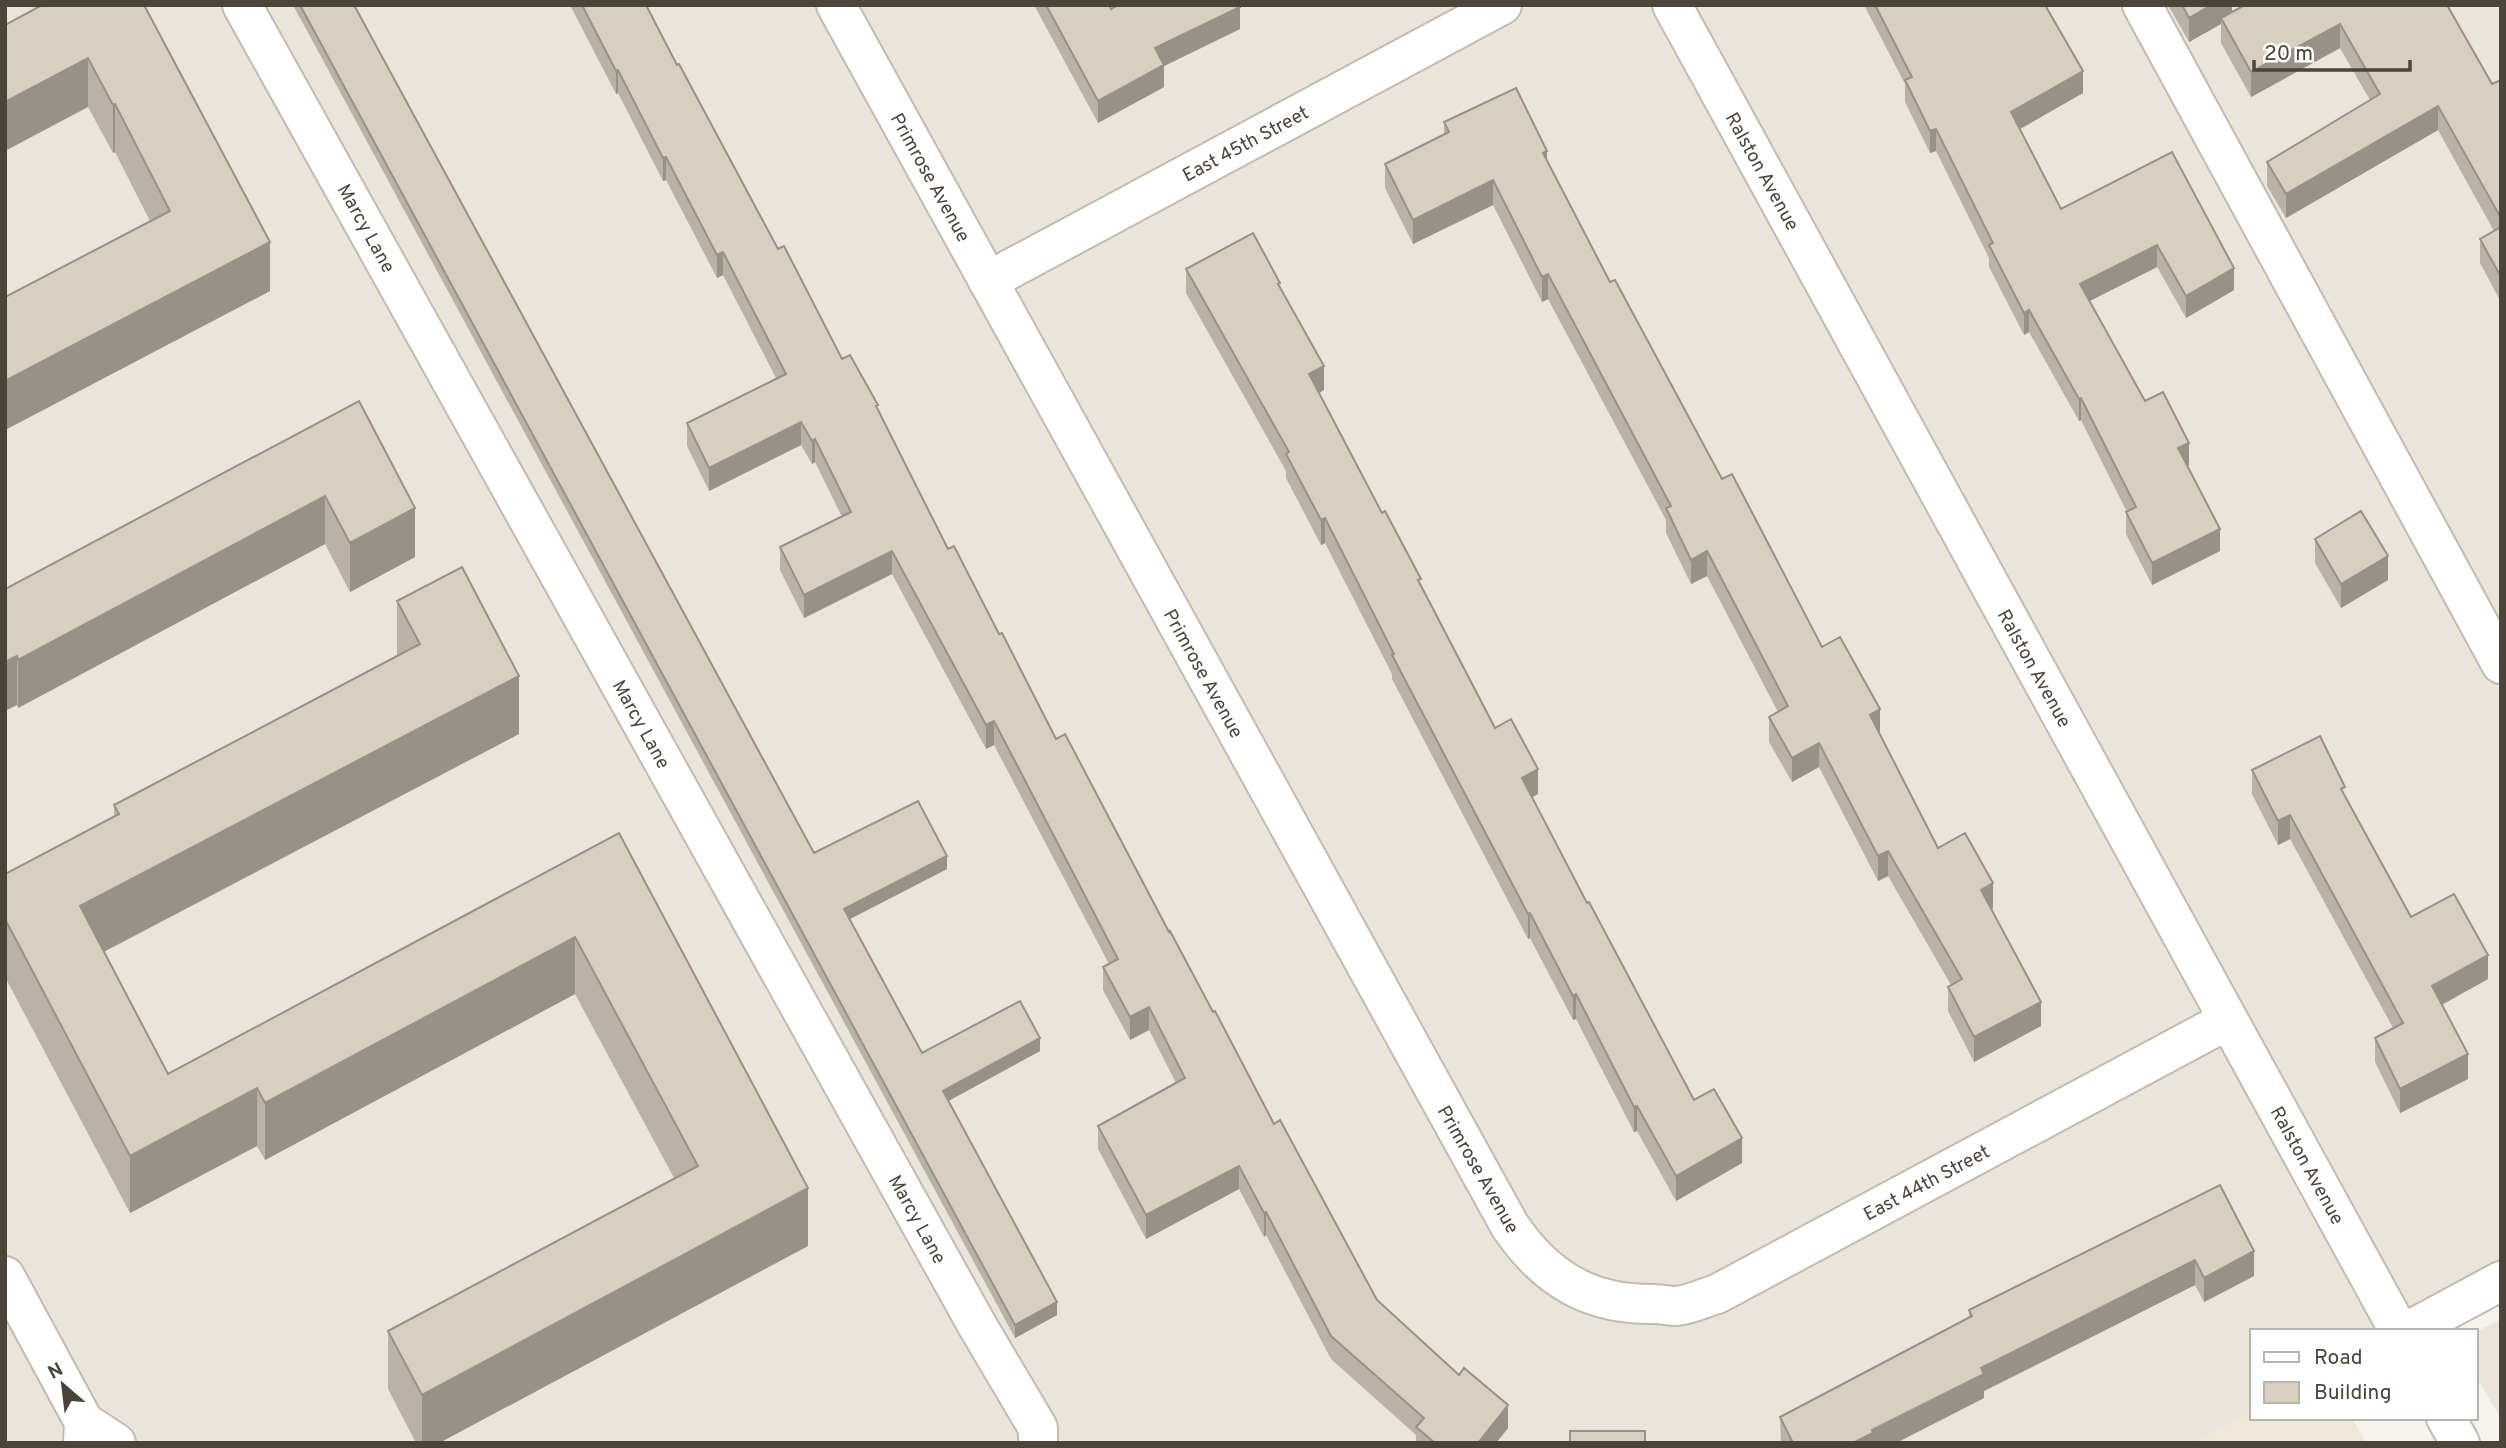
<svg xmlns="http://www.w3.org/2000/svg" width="2506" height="1448" font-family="Overpass,sans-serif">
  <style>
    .residential { fill: #eae5da }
    .education { fill: #efe8d6 }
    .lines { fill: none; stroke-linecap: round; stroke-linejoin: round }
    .minor-casing { stroke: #c2bbae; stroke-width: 42 }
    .minor { stroke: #fff; stroke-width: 38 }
    .wall { fill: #bab2a6 }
    .shaded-wall { fill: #979187 }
    .building { fill: #d8cfc1; stroke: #979187; stroke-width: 2 }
    .labels { text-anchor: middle; stroke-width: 5; stroke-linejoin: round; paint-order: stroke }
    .street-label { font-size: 19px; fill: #4b4439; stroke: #fff }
  </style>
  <rect width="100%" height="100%" fill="#f6f3ec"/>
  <path class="residential" d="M 5,5 L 2501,5 L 2501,1276 L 2402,1331 L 2252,1331 L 2252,1412 L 2194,1443 L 5,1443 Z
    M 2501,1319 L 2501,1419 L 2476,1376 L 2476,1332 Z"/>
  <path class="education" d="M 2252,1412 L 2252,1418 L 2352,1418 L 2366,1443 L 2194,1443 Z"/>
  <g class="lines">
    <defs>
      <path id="minor" d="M 242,5 L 977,1325 L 1038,1428 L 1038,1443
        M 836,5 L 1510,1226 C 1546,1279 1590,1305 1654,1304 C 1661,1304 1669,1306 1676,1306 C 1689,1305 1704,1298 1717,1294 L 2228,1020
        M 1672,5 L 2399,1331
        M 2142,5 L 2501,664
        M 988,281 L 1502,5
        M 5,1276 L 84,1422
        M 2408,1331 L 2501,1281
        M 2446,1418 L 2460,1443
        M 83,1443 L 84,1422 L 116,1443"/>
    </defs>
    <use href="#minor" class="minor-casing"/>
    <use href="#minor" class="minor"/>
  </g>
  <path class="wall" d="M 144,5 L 270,291 L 5,430 L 5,297 L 150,221 L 115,152 L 113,153 L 88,107 L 5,25 Z
    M 293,5 L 354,5 L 814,853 L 947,869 L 850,919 L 922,1053 L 1040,1051 L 948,1101 L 1057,1315 L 1015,1338 Z
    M 570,5 L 646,5 L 677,65 L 778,249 L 842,359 L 878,409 L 948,549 L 999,634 L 1056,739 L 1169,932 L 1274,1124 L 1377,1300 L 1508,1428 L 1496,1443 L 1416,1443 L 1416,1435 L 1331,1359 L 1266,1235 L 1264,1237 L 1239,1189 L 1146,1239 L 1098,1149 L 1098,1126 L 1176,1083 L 1149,1030 L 1130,1040 L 1103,990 L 1103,967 L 1109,964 L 994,745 L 986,749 L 892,574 L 804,618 L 780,570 L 780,547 L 842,517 L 815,462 L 812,464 L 801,445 L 709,491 L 687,446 L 687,423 L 776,378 L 723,275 L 717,278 L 666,180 L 663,181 L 618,93 L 616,94 Z
    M 1034,5 L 1109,5 L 1111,9 L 1240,29 L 1164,66 L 1164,87 L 1098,123 Z
    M 1864,5 L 2045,5 L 2083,93 L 2020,129 L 2061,209 L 2172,152 L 2234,290 L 2186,318 L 2157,267 L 2089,301 L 2145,401 L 2189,465 L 2187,466 L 2220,551 L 2152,585 L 2126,534 L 2126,512 L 2127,512 L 2081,420 L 2079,421 L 2029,332 L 2024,335 L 1989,267 L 1989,258 L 1936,151 L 1930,153 L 1905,102 L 1905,84 Z
    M 2168,5 L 2232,5 L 2232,12 L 2447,5 L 2492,84 L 2501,80 L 2501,302 L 2480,263 L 2480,239 L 2494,231 L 2438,130 L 2286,218 L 2267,186 L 2267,162 L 2370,100 L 2340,48 L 2251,97 L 2221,43 L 2221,24 L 2189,42 Z
    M 1444,122 L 1547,162 L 1610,282 L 1722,479 L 1822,647 L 1880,734 L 1938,848 L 1993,908 L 1992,908 L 2041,1026 L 1974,1062 L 1948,1011 L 1948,987 L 1951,985 L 1888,876 L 1878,881 L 1819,767 L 1792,782 L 1769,742 L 1769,717 L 1778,712 L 1707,576 L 1691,584 L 1666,533 L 1666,520 L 1548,299 L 1542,302 L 1493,205 L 1413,244 L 1385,188 L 1385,164 L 1444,135 Z
    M 1186,269 L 1280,287 L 1324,390 L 1319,393 L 1495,728 L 1538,794 L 1532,797 L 1587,903 L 1694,1100 L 1742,1163 L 1676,1201 L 1637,1131 L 1634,1132 L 1576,1019 L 1573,1020 L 1530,938 L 1528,939 L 1392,679 L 1392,674 L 1325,543 L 1321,545 L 1286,478 L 1286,471 L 1186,293 Z
    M 359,401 L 415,557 L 350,592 L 325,544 L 18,708 L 17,705 L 5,589 Z
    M 2315,539 L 2388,580 L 2341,608 L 2315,563 Z
    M 397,601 L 519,734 L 104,952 L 168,1074 L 619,833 L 808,1246 L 439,1443 L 416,1443 L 388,1389 L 388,1331 L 674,1178 L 575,994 L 265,1160 L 257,1146 L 130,1213 L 5,977 L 5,874 L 114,817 L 114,805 L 397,656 Z
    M 2252,770 L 2345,796 L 2411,917 L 2488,979 L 2442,1005 L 2468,1079 L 2400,1113 L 2375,1062 L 2375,1038 L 2393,1028 L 2290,839 L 2278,845 L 2252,794 Z
    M 2220,1185 L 2254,1276 L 2204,1302 L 2195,1285 L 1984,1391 L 1984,1398 L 1896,1443 L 1781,1443 L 1780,1417 L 1969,1317 L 1969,1310 Z"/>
  <path class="shaded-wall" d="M 2211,5 L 2232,5 L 2232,18 L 2221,18 L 2221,24 L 2189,42 L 2189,18 Z
    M 1240,7 L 1240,29 L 1164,66 L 1164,87 L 1098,123 L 1098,101 L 1155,48 Z
    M 2340,24 L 2340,48 L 2251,97 L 2251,72 Z
    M 88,58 L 88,107 L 5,151 L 5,102 Z
    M 618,70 L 618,93 L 616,94 L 616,71 Z
    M 2083,71 L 2083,93 L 2011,134 L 2011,112 Z
    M 115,104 L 115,152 L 113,153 L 113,105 Z
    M 2438,106 L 2438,130 L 2286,218 L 2286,194 Z
    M 1936,129 L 1936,151 L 1930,153 L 1930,131 Z
    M 1547,151 L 1547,176 L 1543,153 Z
    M 666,157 L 666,180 L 663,181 L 663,158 Z
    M 1493,180 L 1493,205 L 1413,244 L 1413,220 Z
    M 270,242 L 270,291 L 5,430 L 5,381 Z
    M 2157,245 L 2157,267 L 2080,306 L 2080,284 Z
    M 723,252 L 723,275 L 717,278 L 717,255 Z
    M 2234,268 L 2234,290 L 2186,318 L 2186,296 Z
    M 1548,274 L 1548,299 L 1542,302 L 1542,277 Z
    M 2029,310 L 2029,332 L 2024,335 L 2024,313 Z
    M 1324,366 L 1324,390 L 1309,399 L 1309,374 Z
    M 2081,398 L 2081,420 L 2079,421 L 2079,399 Z
    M 801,422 L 801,445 L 709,491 L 709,468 Z
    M 815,439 L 815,462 L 812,464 L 812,441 Z
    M 2189,443 L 2189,465 L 2178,470 L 2178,448 Z
    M 325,496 L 325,544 L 18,708 L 18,660 Z
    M 415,508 L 415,557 L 350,592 L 350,543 Z
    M 1325,518 L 1325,543 L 1321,545 L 1321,520 Z
    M 2220,529 L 2220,551 L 2152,585 L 2152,563 Z
    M 892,551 L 892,574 L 804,618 L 804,595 Z
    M 1707,551 L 1707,576 L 1691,584 L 1691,560 Z
    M 2388,556 L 2388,580 L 2341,608 L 2341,584 Z
    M 17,656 L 17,705 L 5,711 L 5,662 Z
    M 519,676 L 519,734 L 80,964 L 80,906 Z
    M 1880,709 L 1880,734 L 1870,739 L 1870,715 Z
    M 994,721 L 994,745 L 986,749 L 986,725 Z
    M 1819,743 L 1819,767 L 1792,782 L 1792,758 Z
    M 1538,769 L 1538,794 L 1522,803 L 1522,778 Z
    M 2290,815 L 2290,839 L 2278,845 L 2278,821 Z
    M 1888,851 L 1888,876 L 1878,881 L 1878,856 Z
    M 947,856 L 947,869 L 844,922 L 844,909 Z
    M 1993,883 L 1993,908 L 1981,914 L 1981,890 Z
    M 1530,913 L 1530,938 L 1528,939 L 1528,914 Z
    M 575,937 L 575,994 L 265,1160 L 265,1103 Z
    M 2488,955 L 2488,979 L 2432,1010 L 2432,986 Z
    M 1576,994 L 1576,1019 L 1573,1020 L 1573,996 Z
    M 2041,1002 L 2041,1026 L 1974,1062 L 1974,1037 Z
    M 1149,1007 L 1149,1030 L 1130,1040 L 1130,1017 Z
    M 1040,1038 L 1040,1051 L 943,1104 L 943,1091 Z
    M 2468,1054 L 2468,1079 L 2400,1113 L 2400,1089 Z
    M 257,1088 L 257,1146 L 130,1213 L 130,1156 Z
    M 1637,1106 L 1637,1131 L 1634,1132 L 1634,1107 Z
    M 1742,1138 L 1742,1163 L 1676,1201 L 1676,1176 Z
    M 1239,1166 L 1239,1189 L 1146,1239 L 1146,1215 Z
    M 808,1188 L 808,1246 L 439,1443 L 422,1443 L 422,1395 Z
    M 1266,1212 L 1266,1235 L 1264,1237 L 1264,1213 Z
    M 2254,1251 L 2254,1276 L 2204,1302 L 2204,1278 Z
    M 2195,1260 L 2195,1285 L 1984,1391 L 1984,1398 L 1896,1443 L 1853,1443 L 1872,1430 L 1981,1368 Z
    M 1057,1302 L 1057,1315 L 1015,1338 L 1015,1325 Z
    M 1508,1405 L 1508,1428 L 1496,1443 L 1478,1443 Z"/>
  <path class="building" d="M 42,5 L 144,5 L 270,242 L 5,381 L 5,297 L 170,211 L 115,104 L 113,105 L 88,58 L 5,102 L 5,25 Z
    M 300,5 L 354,5 L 814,853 L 918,801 L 947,856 L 844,909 L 922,1053 L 1020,1001 L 1040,1038 L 943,1091 L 1057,1302 L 1015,1325 Z
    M 582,5 L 646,5 L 677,65 L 679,64 L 778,249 L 784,246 L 842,359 L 850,355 L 878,405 L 876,406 L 948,549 L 954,546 L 999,634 L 1002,633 L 1056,739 L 1065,734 L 1169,932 L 1170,931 L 1213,1012 L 1215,1011 L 1274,1124 L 1280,1120 L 1377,1300 L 1459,1375 L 1464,1368 L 1508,1405 L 1478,1443 L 1435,1443 L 1416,1427 L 1424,1418 L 1331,1336 L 1266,1212 L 1264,1213 L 1239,1166 L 1146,1215 L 1098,1126 L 1185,1078 L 1149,1007 L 1130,1017 L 1103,967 L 1118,959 L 994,721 L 986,725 L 892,551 L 804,595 L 780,547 L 851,512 L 815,439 L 812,441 L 801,422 L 709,468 L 687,423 L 786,374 L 723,252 L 717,255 L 666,157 L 663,158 L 618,70 L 616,71 Z
    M 1046,5 L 1109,5 L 1111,9 L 1118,5 L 1240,5 L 1240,7 L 1155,48 L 1164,65 L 1098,101 Z
    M 1875,5 L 2045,5 L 2083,71 L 2011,112 L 2061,209 L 2172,152 L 2234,268 L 2186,296 L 2157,245 L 2080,284 L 2145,401 L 2163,392 L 2189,443 L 2178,448 L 2220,529 L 2152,563 L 2126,512 L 2136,507 L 2081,398 L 2079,399 L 2029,310 L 2024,313 L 1989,245 L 1993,243 L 1936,129 L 1930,131 L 1905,80 L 1912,77 Z
    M 2182,5 L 2211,5 L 2189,18 Z
    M 2245,5 L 2447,5 L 2492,84 L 2501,80 L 2501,218 L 2438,106 L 2286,194 L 2267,162 L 2380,94 L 2340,24 L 2251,72 L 2221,18 Z
    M 1516,88 L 1547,151 L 1543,153 L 1610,282 L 1615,280 L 1722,479 L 1732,474 L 1822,647 L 1840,637 L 1880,709 L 1870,715 L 1938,848 L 1965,833 L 1993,883 L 1981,890 L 2041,1002 L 1974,1037 L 1948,987 L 1962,979 L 1888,851 L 1878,856 L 1819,743 L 1792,758 L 1769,717 L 1788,706 L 1707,551 L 1691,560 L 1666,508 L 1671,506 L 1548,274 L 1542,277 L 1493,180 L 1413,220 L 1385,164 L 1449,132 L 1444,122 Z
    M 2501,227 L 2501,277 L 2480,239 Z
    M 1253,233 L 1280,283 L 1278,284 L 1324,366 L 1309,374 L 1382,513 L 1385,511 L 1421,579 L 1418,580 L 1495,728 L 1511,719 L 1538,769 L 1522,778 L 1587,903 L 1589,902 L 1694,1100 L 1714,1089 L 1742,1138 L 1676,1176 L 1637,1106 L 1634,1107 L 1576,994 L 1573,996 L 1530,913 L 1528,914 L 1392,655 L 1394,654 L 1325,518 L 1321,520 L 1286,454 L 1289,452 L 1186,269 Z
    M 359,401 L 415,508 L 350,543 L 325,496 L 18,660 L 17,656 L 5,662 L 5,589 Z
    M 2361,511 L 2388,556 L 2341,584 L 2315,539 Z
    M 462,567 L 519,676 L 80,906 L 168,1074 L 619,833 L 808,1188 L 422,1395 L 388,1331 L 698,1166 L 575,937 L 265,1103 L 257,1088 L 130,1156 L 5,919 L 5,874 L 119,814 L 114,805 L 420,644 L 397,601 Z
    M 2320,736 L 2345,787 L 2341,789 L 2411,917 L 2454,894 L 2488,955 L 2432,986 L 2468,1054 L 2400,1089 L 2375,1038 L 2403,1023 L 2290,815 L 2278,821 L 2252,770 Z
    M 2220,1185 L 2254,1251 L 2204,1278 L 2195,1260 L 1981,1368 L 1984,1374 L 1872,1430 L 1873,1433 L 1853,1443 L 1793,1443 L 1780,1417 L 1972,1316 L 1969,1310 Z
    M 1570,1431 L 1645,1431 L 1645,1443 L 1570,1443 Z"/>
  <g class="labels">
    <g class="street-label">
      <text transform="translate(1245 143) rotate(-28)" y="7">East 45th Street</text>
      <text transform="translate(1763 171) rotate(61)" y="7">Ralston Avenue</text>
      <text transform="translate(931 177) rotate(61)" y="7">Primrose Avenue</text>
      <text transform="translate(367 228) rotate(61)" y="7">Marcy Lane</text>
      <text transform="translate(2035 668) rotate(61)" y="7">Ralston Avenue</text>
      <text transform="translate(1204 673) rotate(61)" y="7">Primrose Avenue</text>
      <text transform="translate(642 724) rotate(61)" y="7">Marcy Lane</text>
      <text transform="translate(2308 1165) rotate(61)" y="7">Ralston Avenue</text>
      <text transform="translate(1479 1169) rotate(60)" y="7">Primrose Avenue</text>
      <text transform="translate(1926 1182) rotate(-28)" y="7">East 44th Street</text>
      <text transform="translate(918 1219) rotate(61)" y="7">Marcy Lane</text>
    </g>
  </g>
  <rect width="2506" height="1448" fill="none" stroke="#4b4439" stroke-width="14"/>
  <rect x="2250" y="1329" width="228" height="91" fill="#ffffff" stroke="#b7b4b0" stroke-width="2"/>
  <rect x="2264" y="1352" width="35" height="10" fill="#ffffff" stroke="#b7b4b0" stroke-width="2"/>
  <text x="2314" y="1364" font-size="21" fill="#4b4439">Road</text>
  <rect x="2264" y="1382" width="35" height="21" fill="#d8cfc1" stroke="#b7b4b0" stroke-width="2"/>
  <text x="2314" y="1399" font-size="21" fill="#4b4439">Building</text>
  <g transform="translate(63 1385) rotate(332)" stroke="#ffffff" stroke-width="5" paint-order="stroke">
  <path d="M0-5L12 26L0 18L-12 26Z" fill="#4b4439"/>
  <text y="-10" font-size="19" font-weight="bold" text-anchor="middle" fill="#4b4439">N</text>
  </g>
  <path d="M2254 60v10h156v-10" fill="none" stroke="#4b4439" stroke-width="3.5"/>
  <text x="2264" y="60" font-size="21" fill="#4b4439" stroke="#ffffff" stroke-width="5" paint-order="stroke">20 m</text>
</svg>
